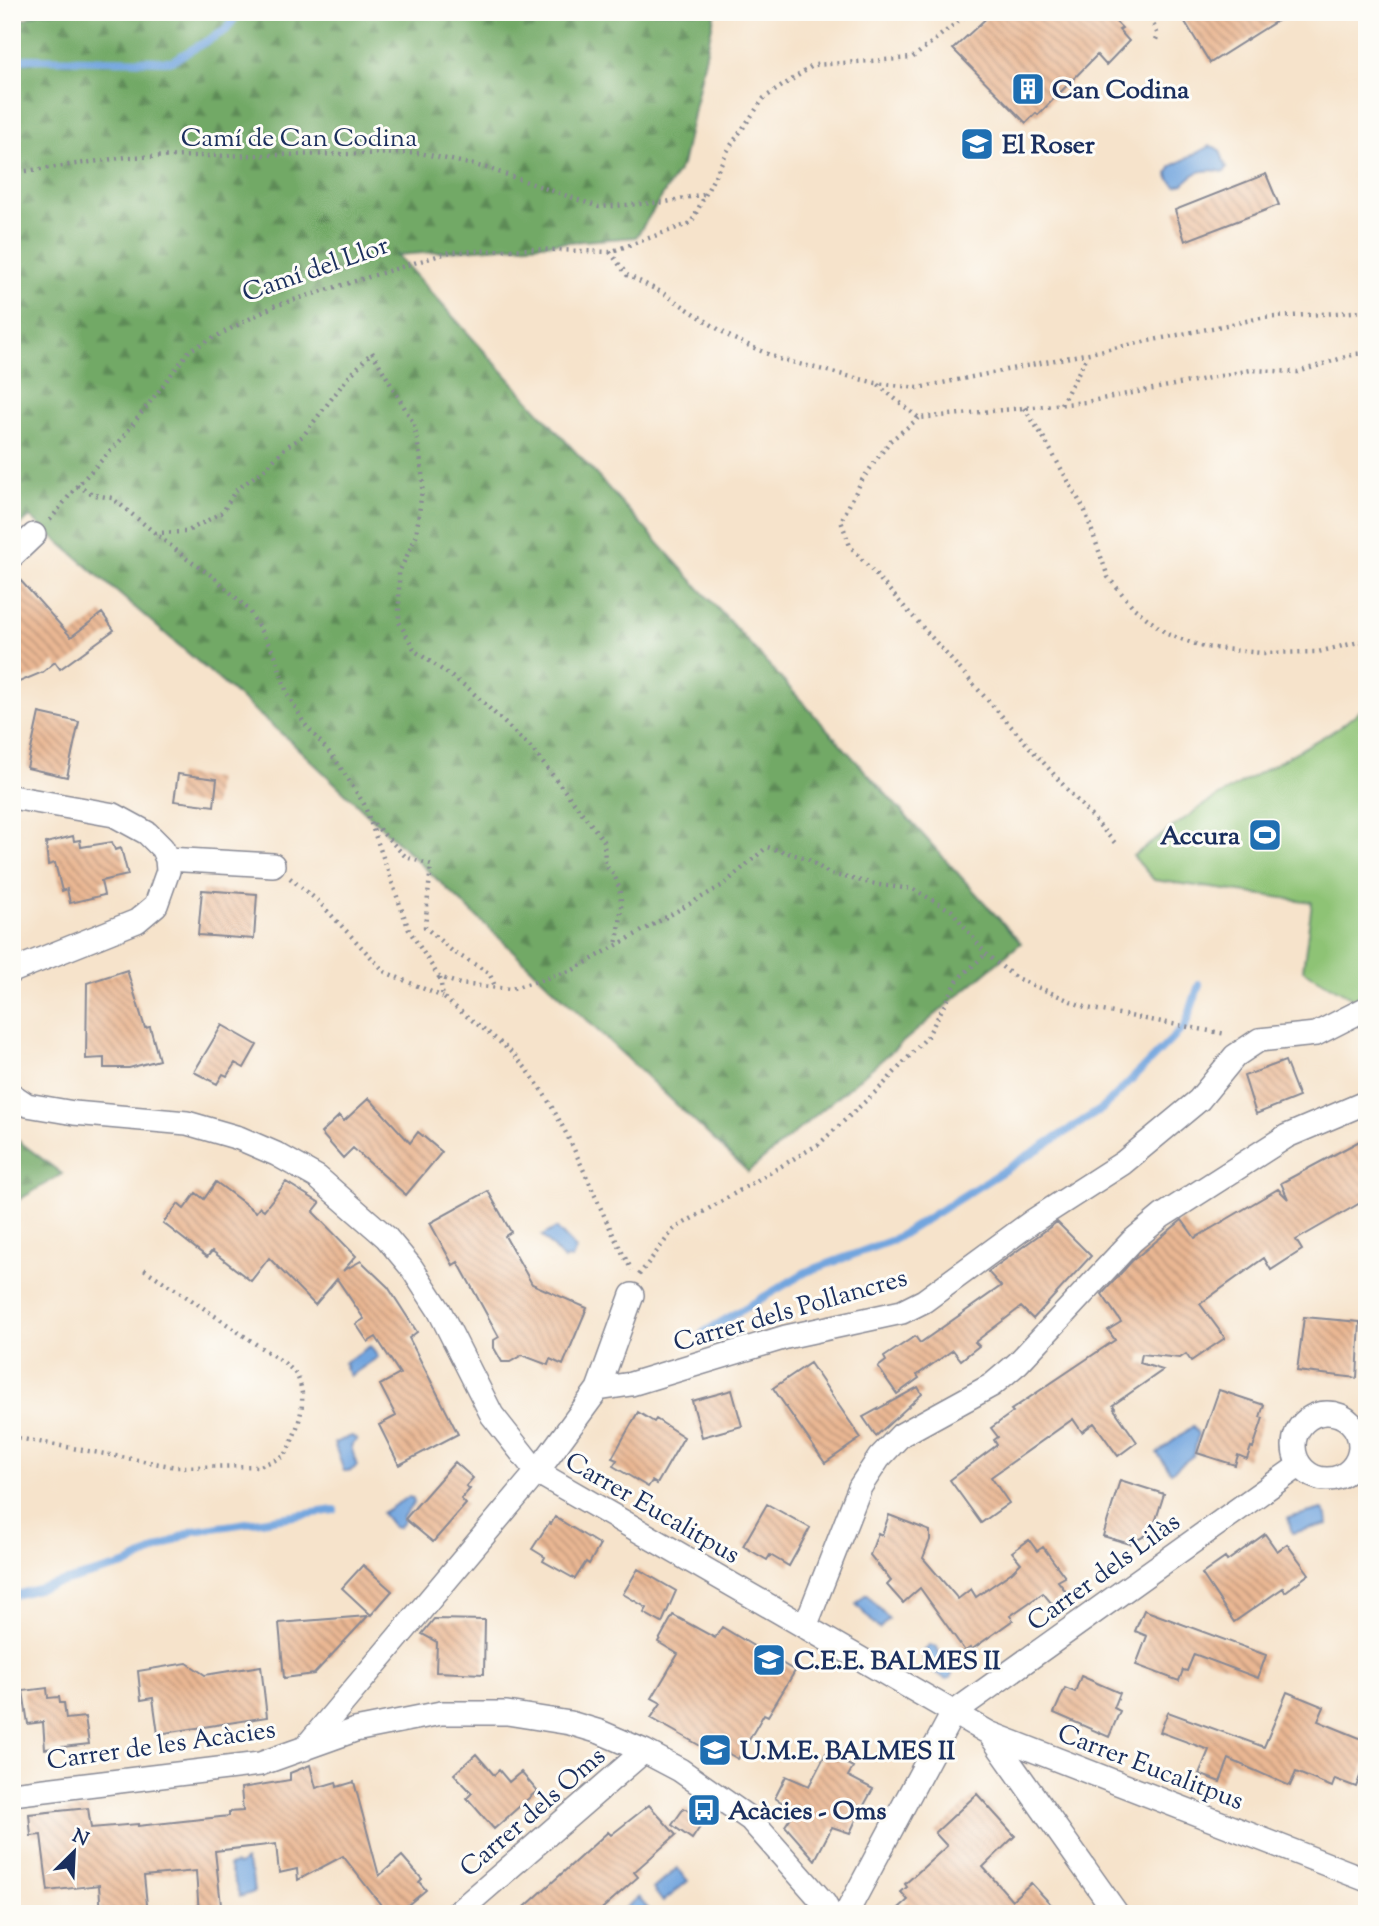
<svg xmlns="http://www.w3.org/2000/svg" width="1379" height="1926" font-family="'Sorts Mill Goudy',serif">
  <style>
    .grass { fill: #8ec375; stroke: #54796a; stroke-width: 2 }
    .forest { fill: url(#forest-firs); stroke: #466c62; stroke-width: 2 }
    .water { fill: #72a5de; stroke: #466a9e; stroke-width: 2 }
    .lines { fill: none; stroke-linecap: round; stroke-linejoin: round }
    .stream { stroke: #72a5de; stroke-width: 8 }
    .building { fill: url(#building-back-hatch) }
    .street-casing { stroke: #888994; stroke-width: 26 }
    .path { stroke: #888994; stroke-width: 4.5; stroke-dasharray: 2 5; stroke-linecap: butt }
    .street { stroke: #fff; stroke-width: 23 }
    .labels { text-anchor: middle; stroke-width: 6; stroke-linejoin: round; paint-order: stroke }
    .poi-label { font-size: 26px; font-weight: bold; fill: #1b2f5e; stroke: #fdfcf7; text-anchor: start }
    .street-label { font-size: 26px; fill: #1b2f5e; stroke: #fdfcf7 }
  </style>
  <defs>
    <pattern id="forest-firs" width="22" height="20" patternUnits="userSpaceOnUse" patternTransform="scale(1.75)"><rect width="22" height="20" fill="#72a966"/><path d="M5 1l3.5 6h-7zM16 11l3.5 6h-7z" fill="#5d8a57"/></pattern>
    <pattern id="building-back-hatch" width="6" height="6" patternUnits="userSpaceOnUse" patternTransform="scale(1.75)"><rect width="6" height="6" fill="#eab793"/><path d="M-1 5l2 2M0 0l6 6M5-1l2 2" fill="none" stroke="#bd957b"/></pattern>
  </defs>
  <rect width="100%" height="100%" fill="#fdfcf7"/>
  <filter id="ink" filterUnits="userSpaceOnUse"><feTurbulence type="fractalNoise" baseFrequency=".0143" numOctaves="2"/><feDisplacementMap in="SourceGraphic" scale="14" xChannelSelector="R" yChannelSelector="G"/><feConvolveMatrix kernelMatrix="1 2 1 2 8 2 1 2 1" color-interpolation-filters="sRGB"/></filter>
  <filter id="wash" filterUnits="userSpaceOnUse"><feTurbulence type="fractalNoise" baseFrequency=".00686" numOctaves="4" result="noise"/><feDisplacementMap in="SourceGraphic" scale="28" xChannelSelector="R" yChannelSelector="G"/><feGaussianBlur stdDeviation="1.57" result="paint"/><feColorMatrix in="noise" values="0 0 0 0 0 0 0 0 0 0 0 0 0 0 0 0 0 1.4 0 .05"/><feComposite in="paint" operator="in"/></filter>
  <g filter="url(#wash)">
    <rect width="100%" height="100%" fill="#f6e3cb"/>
    <path class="grass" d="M 1367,705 L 1367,993 L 1354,999 L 1303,970 L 1312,902 L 1154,880 L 1133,856 L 1205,804 L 1340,727 Z"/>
    <path class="forest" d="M 40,12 L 715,12 L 682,165 L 636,237 L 397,255 L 1021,943 L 748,1172 L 290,741 L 30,517 L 12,533 L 12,25 Z
      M 12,1136 L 62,1174 L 12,1204 Z"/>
    <path class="water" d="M 1210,146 C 1224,148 1221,159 1227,168 L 1224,172 C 1208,168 1194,170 1184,184 L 1176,186 L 1169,179 L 1168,173 L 1172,166 Z
      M 556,1228 L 576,1249 L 572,1259 L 566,1258 L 564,1260 L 542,1236 Z
      M 370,1346 L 378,1357 L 350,1376 L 345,1368 L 347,1366 L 344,1363 Z
      M 1193,1426 L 1198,1434 L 1194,1455 L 1171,1472 L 1157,1453 Z
      M 352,1436 L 357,1440 L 351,1446 L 357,1466 L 350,1471 L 344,1471 L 334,1443 Z
      M 408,1497 L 413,1498 L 414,1503 L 402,1518 L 404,1521 L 398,1528 L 393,1527 L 382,1513 Z
      M 1322,1509 L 1327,1516 L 1328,1524 L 1292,1533 L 1288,1518 Z
      M 866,1594 L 889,1619 L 879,1629 L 856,1604 Z
      M 929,1645 L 937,1647 L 942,1660 L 953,1669 L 951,1678 L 946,1679 L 924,1666 L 923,1653 Z
      M 245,1860 L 252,1875 L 254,1892 L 240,1897 L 229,1866 L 235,1864 L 239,1865 Z
      M 677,1868 L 688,1881 L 663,1902 L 653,1889 Z
      M 638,1897 L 650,1911 L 647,1914 L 619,1914 Z"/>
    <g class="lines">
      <path class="stream" d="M 12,62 L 27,59 L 172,61 L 226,30 L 239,12
        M 703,1333 L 806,1272 L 893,1240 L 1102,1109 L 1185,1026 L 1199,985
        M 12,1596 L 128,1564 L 193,1531 L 334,1510"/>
    </g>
    <g id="blocks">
      <path class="building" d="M 993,12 L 1106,12 L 1122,28 L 1119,30 L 1129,41 L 1106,65 L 1097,55 L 1038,115 L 1036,113 L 1026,123 L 953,49 Z
        M 1179,12 L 1291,12 L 1210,63 Z
        M 1266,174 L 1279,205 L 1185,241 L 1175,210 Z
        M 12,571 L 71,637 L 102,613 L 114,630 L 60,669 L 55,662 L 43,672 L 12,685 Z
        M 39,713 L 79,722 L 67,777 L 27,768 Z
        M 178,774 L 217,779 L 214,806 L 174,801 Z
        M 73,836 L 74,841 L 80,840 L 81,847 L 112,842 L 115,850 L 121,848 L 128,875 L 101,881 L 104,895 L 70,903 L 67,889 L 62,891 L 55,863 L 48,865 L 46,843 Z
        M 202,890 L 257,894 L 254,939 L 198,935 Z
        M 127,970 L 145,1028 L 150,1027 L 159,1060 L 129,1068 L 104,1068 L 104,1058 L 86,1059 L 87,983 Z
        M 222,1025 L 257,1045 L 244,1068 L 235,1063 L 227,1076 L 223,1074 L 217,1084 L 194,1072 Z
        M 1285,1061 L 1299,1097 L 1256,1114 L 1244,1076 Z
        M 369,1098 L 410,1143 L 418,1132 L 442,1152 L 406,1195 L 353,1148 L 343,1158 L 321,1133 L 339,1116 L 344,1121 Z
        M 1367,1137 L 1367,1199 L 1296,1240 L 1302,1250 L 1271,1270 L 1264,1258 L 1200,1304 L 1225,1338 L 1191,1361 L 1186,1354 L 1180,1358 L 1142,1354 L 1140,1363 L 1163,1370 L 1113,1405 L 1115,1408 L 1114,1409 L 1137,1442 L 1118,1456 L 1094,1423 L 1082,1432 L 1073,1419 L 991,1477 L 1009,1503 L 981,1523 L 950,1480 L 997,1445 L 994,1440 L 998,1437 L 991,1428 L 1013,1412 L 1011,1410 L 1115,1340 L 1108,1330 L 1121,1322 L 1102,1294 L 1132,1261 L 1182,1220 L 1195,1238 L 1278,1189 L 1288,1199 L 1281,1183 Z
        M 216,1182 L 256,1212 L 260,1207 L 264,1210 L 286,1182 L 320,1203 L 313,1212 L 356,1256 L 343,1271 L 361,1261 L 388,1287 L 417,1332 L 409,1338 L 458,1434 L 399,1465 L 379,1425 L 396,1416 L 380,1385 L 400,1374 L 376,1337 L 368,1342 L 356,1324 L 364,1319 L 337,1279 L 315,1305 L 269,1258 L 251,1281 L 212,1251 L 207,1257 L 163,1223 L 178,1204 L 184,1209 L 196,1193 L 204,1199 Z
        M 488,1191 L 511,1232 L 505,1236 L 532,1284 L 587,1308 L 563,1365 L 550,1359 L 548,1365 L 522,1355 L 510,1362 L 502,1362 L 494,1348 L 494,1340 L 499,1337 L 458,1262 L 453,1265 L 430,1223 Z
        M 1057,1222 L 1091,1256 L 1033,1319 L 1021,1307 L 975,1342 L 979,1346 L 961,1360 L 953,1350 L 917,1375 L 919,1378 L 897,1394 L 878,1367 L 886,1361 L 884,1357 L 915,1336 L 920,1343 L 1001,1286 L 988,1272 Z
        M 1304,1317 L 1360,1322 L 1357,1378 L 1297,1371 Z
        M 810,1363 L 861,1438 L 825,1463 L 773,1388 Z
        M 918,1387 L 922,1394 L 876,1436 L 863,1417 Z
        M 732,1390 L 742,1426 L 702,1437 L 692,1401 Z
        M 1219,1390 L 1264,1405 L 1260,1417 L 1263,1418 L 1253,1448 L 1251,1447 L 1247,1459 L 1238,1455 L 1235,1465 L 1197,1453 Z
        M 638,1412 L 654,1422 L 656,1419 L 684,1437 L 657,1484 L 652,1481 L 648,1487 L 613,1466 L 617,1460 L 612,1458 Z
        M 455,1462 L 473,1478 L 466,1486 L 470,1489 L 461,1499 L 466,1504 L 433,1542 L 405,1519 Z
        M 1120,1480 L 1164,1494 L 1152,1532 L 1130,1544 L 1103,1536 Z
        M 767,1504 L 810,1528 L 789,1566 L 770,1555 L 767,1560 L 743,1546 Z
        M 889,1515 L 930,1531 L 930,1540 L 923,1558 L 958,1599 L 971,1589 L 976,1597 L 1012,1572 L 1021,1563 L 1012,1552 L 1029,1540 L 1037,1551 L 1043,1547 L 1065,1577 L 1058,1581 L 1067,1593 L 1052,1604 L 1043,1593 L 1010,1616 L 1013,1620 L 971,1650 L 970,1648 L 965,1651 L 920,1588 L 903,1603 L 887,1585 L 891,1581 L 870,1555 L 878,1533 L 882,1535 Z
        M 555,1517 L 600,1545 L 589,1564 L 586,1562 L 575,1579 L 543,1561 L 545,1557 L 532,1549 L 549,1523 L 551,1524 Z
        M 1265,1534 L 1277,1551 L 1287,1544 L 1309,1574 L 1285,1592 L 1283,1588 L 1234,1622 L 1202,1574 L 1225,1558 L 1227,1561 Z
        M 363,1565 L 392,1591 L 371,1615 L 342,1588 Z
        M 638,1569 L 676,1591 L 662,1623 L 644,1613 L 647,1608 L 623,1594 Z
        M 1144,1610 L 1266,1655 L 1258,1678 L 1194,1654 L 1187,1671 L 1183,1670 L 1179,1681 L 1136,1665 L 1147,1636 L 1135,1631 Z
        M 673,1615 L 715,1638 L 722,1627 L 795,1671 L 768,1716 L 764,1714 L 738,1759 L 724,1751 L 720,1757 L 651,1718 L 661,1703 L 652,1698 L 678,1654 L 658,1642 Z
        M 368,1616 L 314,1674 L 284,1678 L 279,1623 Z
        M 434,1619 L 485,1620 L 484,1674 L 436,1672 L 437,1642 L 422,1634 Z
        M 187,1663 L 205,1675 L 261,1666 L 267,1717 L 158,1734 L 153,1698 L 141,1700 L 138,1671 Z
        M 1081,1676 L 1120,1693 L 1114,1708 L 1120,1711 L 1109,1737 L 1054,1713 L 1065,1688 L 1075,1692 Z
        M 47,1688 L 48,1698 L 59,1697 L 60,1703 L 64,1703 L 66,1719 L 85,1717 L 89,1744 L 45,1749 L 43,1722 L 28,1724 L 23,1691 Z
        M 1287,1692 L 1324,1707 L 1318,1721 L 1367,1741 L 1367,1758 L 1356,1787 L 1335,1779 L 1332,1787 L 1296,1772 L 1290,1786 L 1229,1759 L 1220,1782 L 1199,1774 L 1209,1750 L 1160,1732 L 1168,1712 L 1264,1747 Z
        M 826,1753 L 853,1767 L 848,1776 L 873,1789 L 863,1807 L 862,1807 L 850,1833 L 832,1827 L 815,1860 L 785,1826 L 795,1811 L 775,1798 L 786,1776 L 809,1786 Z
        M 476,1754 L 494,1775 L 499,1770 L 509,1782 L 521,1772 L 537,1791 L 494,1829 L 467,1798 L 472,1793 L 454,1774 Z
        M 310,1765 L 316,1788 L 336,1782 L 337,1787 L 354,1782 L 379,1876 L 402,1856 L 422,1879 L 419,1882 L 426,1890 L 397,1914 L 388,1914 L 343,1856 L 298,1880 L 297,1869 L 279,1873 L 276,1844 L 215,1851 L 222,1914 L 199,1914 L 196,1871 L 144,1876 L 148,1914 L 101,1914 L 99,1885 L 48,1891 L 41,1835 L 31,1836 L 29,1814 L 88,1808 L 91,1828 L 138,1824 L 138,1826 L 229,1816 L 229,1812 L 243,1811 L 241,1788 L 290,1780 L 290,1773 Z
        M 977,1794 L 1015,1836 L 983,1867 L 1012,1900 L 1031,1883 L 1060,1914 L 892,1914 L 908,1900 L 901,1892 L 907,1887 L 905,1884 L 947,1846 L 935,1833 Z
        M 649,1805 L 676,1835 L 634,1872 L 638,1877 L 596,1914 L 517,1914 L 608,1832 L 611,1835 Z
        M 684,1808 L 704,1821 L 692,1839 L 672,1825 Z"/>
    </g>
  </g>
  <g filter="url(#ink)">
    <use href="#blocks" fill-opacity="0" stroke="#888994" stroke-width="2"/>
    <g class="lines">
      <defs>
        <path id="street" d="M 12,556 L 34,535
          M 12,797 L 114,815 L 147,833 L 162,848 L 167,859 L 168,871 L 156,905 L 137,921 L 12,971
          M 167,859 L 273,865
          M 12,1095 L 27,1105 L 74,1113 L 187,1123 L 239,1138 L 276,1154 L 317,1177 L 386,1237 L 411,1267 L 439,1310 L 492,1415 L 537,1472 L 989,1733 L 1367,1880
          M 598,1389 L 632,1295
          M1294 1446a33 33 0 1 1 66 0a33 33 0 1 1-66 0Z
          M 805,1627 L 860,1487 L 879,1458 L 901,1435 L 992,1385 L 1018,1363 L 1132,1241 L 1162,1216 L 1287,1136 L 1367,1102
          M 989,1733 L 1117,1914
          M 304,1749 L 537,1472 L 598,1389 L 631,1384 L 786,1337 L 902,1312 L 924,1301 L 1033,1221 L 1123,1163 L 1199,1100 L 1235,1056 L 1259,1040 L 1316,1034 L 1367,1008
          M 12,1794 L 260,1764 L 355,1730 L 441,1713 L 507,1713 L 570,1723 L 600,1732 L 644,1751 L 680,1770 L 750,1819 L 824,1903 L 830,1914
          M 456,1914 L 644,1751
          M 846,1914 L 953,1713 L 1300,1465"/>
      </defs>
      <use href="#street" class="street-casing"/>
      <path class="path" d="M 1148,12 L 1158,35 L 1154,44
        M 12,16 L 19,12
        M 12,173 L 127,157 L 420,153 L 487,168 L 599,207 L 666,202 L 704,194
        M 610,252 L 627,275 L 663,293 L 732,338 L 779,359 L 876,383 L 918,388 L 1261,318 L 1367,311
        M 878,385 L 919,418 L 1086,402 L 1251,370 L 1298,372 L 1355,354 L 1367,353
        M 1061,404 L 1088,355
        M 1024,408 L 1042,435 L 1085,511 L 1108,577 L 1134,608 L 1167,634 L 1204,647 L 1262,653 L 1318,652 L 1367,640
        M 919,418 L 890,441 L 862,480 L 841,521 L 850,546 L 1116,844
        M 77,486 L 95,495 L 112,498 L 187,559 L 215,578 L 248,609 L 275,655 L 287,693 L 304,723 L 335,759 L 364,804 L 409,930 L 439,977 L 460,984 L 510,989 L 573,970 L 723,885 L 767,847 L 806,858 L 830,874 L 879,885 L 913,889 L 952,911 L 986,954 L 1016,978 L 1087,1008 L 1226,1034
        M 50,520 L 77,486 L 120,441 L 190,350 L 274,306 L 450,252 L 530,249 L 610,252 L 691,223 L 729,148 L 764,98 L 814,65 L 912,58 L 970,12
        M 155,533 L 186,532 L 223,512 L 235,491 L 266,468 L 286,447 L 303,436 L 345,381 L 372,352 L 414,424 L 420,456 L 423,482 L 416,537 L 399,572 L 399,622 L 415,651 L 468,688 L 532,749 L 604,841 L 605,865 C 627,884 622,918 616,944
        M 374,824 L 406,857 L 431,865 L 425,927 L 452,951 L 489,973 L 496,988
        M 290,878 L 318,901 L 385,972 L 443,997
        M 440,978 L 443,997 C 473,1023 508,1043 531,1075 C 575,1135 595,1207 632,1270
        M 639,1275 L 674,1229 L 819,1144 L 882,1086 L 927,1037 L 959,978 L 986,954
        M 12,1437 L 176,1467 L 260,1466 L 285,1456 C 296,1433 309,1403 298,1378 C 292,1365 271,1355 260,1347 C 221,1320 182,1293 142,1268"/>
      <use href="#street" class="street"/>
    </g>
  </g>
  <defs>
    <symbol id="building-square" viewBox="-11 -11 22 22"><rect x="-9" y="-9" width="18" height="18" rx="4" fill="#1f6fb2" stroke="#fdfcf7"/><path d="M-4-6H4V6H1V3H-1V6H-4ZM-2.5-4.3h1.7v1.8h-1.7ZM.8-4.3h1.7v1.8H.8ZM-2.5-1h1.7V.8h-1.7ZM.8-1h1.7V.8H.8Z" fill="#fff"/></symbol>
    <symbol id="school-square" viewBox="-11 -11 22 22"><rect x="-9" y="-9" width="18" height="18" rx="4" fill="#1f6fb2" stroke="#fdfcf7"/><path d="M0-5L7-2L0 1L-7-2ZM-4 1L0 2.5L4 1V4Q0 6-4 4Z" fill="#fff"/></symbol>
    <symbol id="stadium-square" viewBox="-11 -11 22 22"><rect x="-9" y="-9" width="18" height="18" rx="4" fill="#1f6fb2" stroke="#fdfcf7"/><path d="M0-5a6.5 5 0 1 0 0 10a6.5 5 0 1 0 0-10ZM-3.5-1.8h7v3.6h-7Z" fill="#fff"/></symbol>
    <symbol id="bus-square" viewBox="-11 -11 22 22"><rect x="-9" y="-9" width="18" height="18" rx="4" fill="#1f6fb2" stroke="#fdfcf7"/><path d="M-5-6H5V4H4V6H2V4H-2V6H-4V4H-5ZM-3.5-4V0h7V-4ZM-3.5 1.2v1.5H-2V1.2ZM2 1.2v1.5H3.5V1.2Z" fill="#fff"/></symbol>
  </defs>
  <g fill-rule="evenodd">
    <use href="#building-square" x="1009" y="70" width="38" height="38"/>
    <use href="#school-square" x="958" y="125" width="38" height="38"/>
    <use href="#stadium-square" x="1246" y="816" width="38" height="38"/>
    <use href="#school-square" x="750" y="1641" width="38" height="38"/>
    <use href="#school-square" x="696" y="1731" width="38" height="38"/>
    <use href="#bus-square" x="685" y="1791" width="38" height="38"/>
  </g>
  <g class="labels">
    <g class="poi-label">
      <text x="1052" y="98">Can Codina</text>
      <text x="1002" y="153">El Roser</text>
      <text x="1240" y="844" text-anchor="end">Accura</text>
      <text x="794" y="1669">C.E.E. BALMES II</text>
      <text x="740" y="1759">U.M.E. BALMES II</text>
      <text x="728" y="1819">Acàcies - Oms</text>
    </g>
    <g class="street-label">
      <text x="299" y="146">Camí de Can Codina</text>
      <text transform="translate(315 268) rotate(-19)" y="9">Camí del Llor</text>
      <text transform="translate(790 1309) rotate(-16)" y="9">Carrer dels Pollancres</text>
      <text transform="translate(653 1507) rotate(30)" y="9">Carrer Eucalitpus</text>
      <text transform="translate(1103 1571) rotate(-36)" y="9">Carrer dels Lilàs</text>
      <text transform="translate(161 1744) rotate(-8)" y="9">Carrer de les Acàcies</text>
      <text transform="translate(1151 1766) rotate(21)" y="9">Carrer Eucalitpus</text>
      <text transform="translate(532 1811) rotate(-41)" y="9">Carrer dels Oms</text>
    </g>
  </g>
  <rect width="1379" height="1926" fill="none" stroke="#fdfcf7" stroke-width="42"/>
  <g transform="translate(74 1852) rotate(24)" stroke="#fdfcf7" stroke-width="5" paint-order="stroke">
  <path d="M0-5L12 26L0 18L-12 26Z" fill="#1b2f5e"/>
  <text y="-10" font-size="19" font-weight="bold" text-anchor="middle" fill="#1b2f5e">N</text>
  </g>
</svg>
